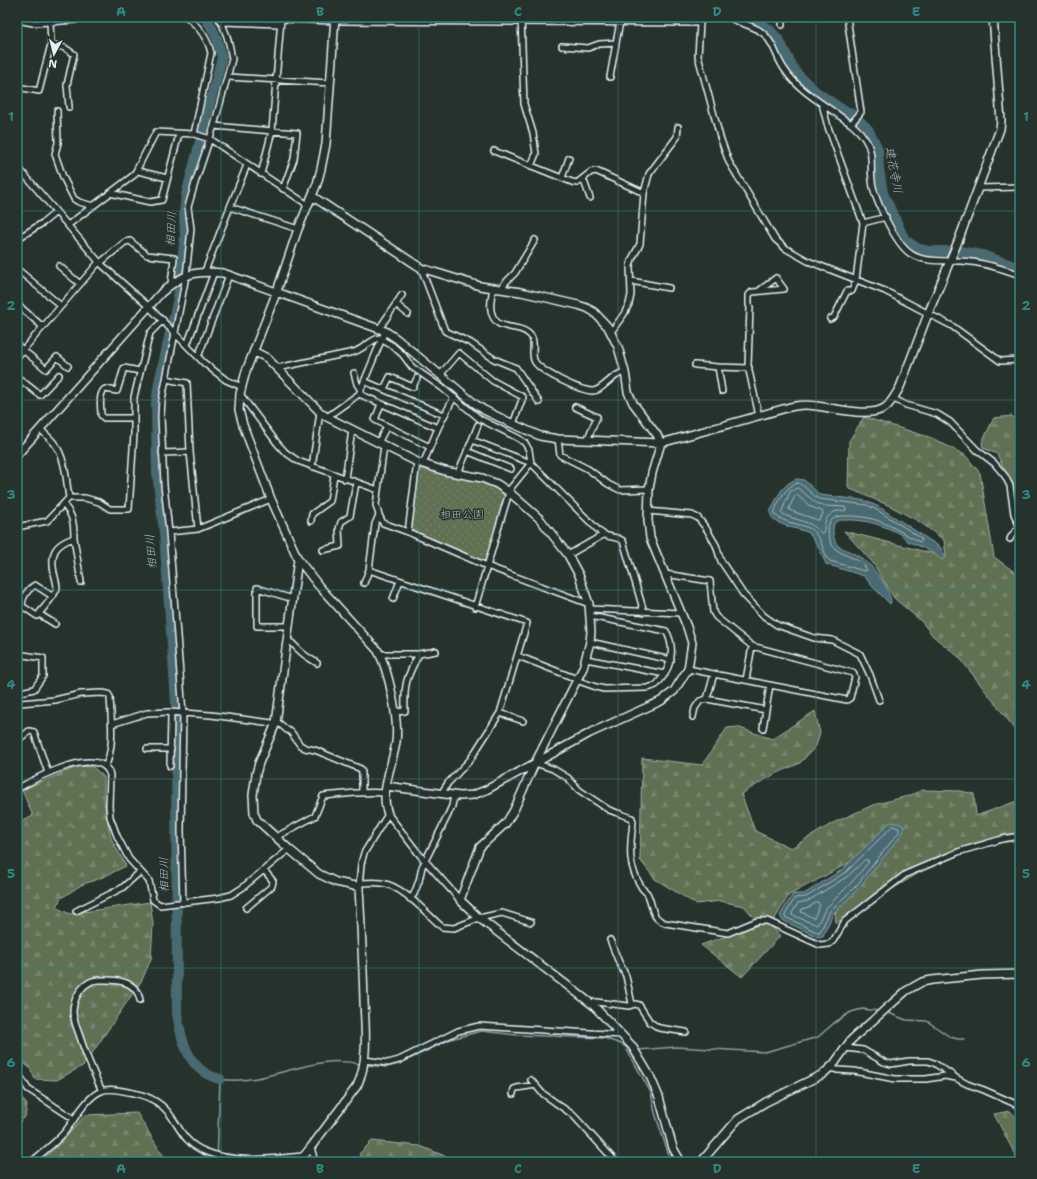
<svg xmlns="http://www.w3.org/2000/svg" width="1037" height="1179" font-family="'Shantell Sans','Klee One',sans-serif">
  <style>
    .grass { fill: url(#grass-dots); stroke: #a4b0a5 }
    .forest { fill: url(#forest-firs); stroke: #a4b0a5 }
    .water { fill: #496b70; stroke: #89a1a6 }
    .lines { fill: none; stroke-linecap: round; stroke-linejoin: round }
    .shore { stroke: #a8bbc2; stroke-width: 1 }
    .stream { stroke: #89a1a6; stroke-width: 1.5 }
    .river { stroke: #496b70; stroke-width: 10 }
    .street-casing { stroke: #e8f1f8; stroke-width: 8 }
    .secondary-casing { stroke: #e8f1f8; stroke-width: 10 }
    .street { stroke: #26332d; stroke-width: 5 }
    .secondary { stroke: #26332d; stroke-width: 7 }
    .grid { fill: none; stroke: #308883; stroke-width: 1; stroke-opacity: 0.55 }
    .labels { text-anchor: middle; stroke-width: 3; stroke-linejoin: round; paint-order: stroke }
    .park-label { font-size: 11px; fill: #b1bdb6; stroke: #26332d }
    .water-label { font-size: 12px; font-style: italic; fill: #a8bbc2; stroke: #26332d }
    .neatline { fill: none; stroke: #308883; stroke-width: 1.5 }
    .grid-label { font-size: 13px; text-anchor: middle; font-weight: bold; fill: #308883 }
  </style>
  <defs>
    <pattern id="grass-dots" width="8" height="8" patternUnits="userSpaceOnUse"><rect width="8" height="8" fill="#5f7052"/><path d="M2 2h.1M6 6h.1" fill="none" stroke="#76856c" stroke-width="1.8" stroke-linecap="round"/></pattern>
    <pattern id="forest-firs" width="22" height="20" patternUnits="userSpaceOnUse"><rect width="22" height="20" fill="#5f7052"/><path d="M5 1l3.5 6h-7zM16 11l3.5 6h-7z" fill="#76856c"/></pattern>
  </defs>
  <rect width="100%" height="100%" fill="#26332d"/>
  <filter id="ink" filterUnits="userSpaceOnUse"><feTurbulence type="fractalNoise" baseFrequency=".025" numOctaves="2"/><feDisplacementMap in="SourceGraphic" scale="8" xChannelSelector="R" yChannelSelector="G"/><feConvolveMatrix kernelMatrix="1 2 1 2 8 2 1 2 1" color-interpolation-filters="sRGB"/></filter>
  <g filter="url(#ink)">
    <path class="grass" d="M 419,467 L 484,481 L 504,492 L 505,500 L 486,561 L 483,563 L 411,531 L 418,469 Z"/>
    <path class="forest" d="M 1012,416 L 1020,425 L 1020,503 L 997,454 L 983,448 L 982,442 L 994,418 Z
      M 864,417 L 932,438 L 965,455 L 980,473 L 994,557 L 1020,576 L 1020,737 L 1019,734 L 959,657 L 933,636 L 921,621 L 894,598 L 873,563 L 844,531 L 946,557 L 944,540 L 920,522 L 890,506 L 848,488 L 849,441 Z
      M 815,711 L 820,733 L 816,746 L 800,763 L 773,775 L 741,794 L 755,831 L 791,848 L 833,823 L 873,805 L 908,796 L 923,790 L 961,791 L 974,794 L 976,816 L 1017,801 L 1020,797 L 1020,837 C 996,838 983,839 960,848 L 836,923 L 835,913 L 895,838 L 789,895 L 771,925 L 780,936 L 742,977 L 701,945 L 760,924 L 744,906 L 720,901 L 696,904 L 655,879 L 640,860 L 642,758 L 702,765 L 727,728 L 737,727 L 772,739 Z
      M 79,766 L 93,767 L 104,777 L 104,801 L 111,838 L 126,866 L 103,877 L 81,885 L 60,899 L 57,908 L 70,914 L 150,902 L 153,924 L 151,959 L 142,980 L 84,1065 L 57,1080 L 35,1079 L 30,1068 L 17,1058 L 17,824 L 33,816 L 22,790 Z
      M 17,1091 L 27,1105 L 25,1117 L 17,1125 Z
      M 1010,1111 L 1020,1121 L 1020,1162 L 1019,1162 L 994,1114 Z
      M 137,1113 L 160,1151 L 168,1162 L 39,1162 L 62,1142 L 85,1115 Z
      M 372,1141 L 420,1146 L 460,1162 L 364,1162 L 359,1154 Z"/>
    <path class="water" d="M 797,479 L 804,480 L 820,495 L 861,500 L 868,502 L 879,507 L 940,547 L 944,554 L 944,559 L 942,560 C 934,552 920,546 909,542 C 906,540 903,536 900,534 C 883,525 865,519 846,520 C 840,520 833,520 833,529 C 833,535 834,540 838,546 C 846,550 854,553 861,558 C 873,565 890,589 891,602 L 890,604 L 873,587 L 864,576 L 826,564 L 819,548 L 809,533 C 800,528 771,526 770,512 C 777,499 781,484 797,479 Z
      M 891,822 L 901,824 L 904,827 L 903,833 L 859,888 L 833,914 L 823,936 L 818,937 L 782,920 L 780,915 L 793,894 L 804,894 L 843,869 L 889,823 Z"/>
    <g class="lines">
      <path class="shore" d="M 797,483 C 805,484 811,495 819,499 L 867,505 L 877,510 L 921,538 L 922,541 L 920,542 C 892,528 879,515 845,516 C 839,516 832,517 829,524 C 827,530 829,539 832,545 C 840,557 860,556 867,570 L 864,571 L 830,561 L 827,558 C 823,549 820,536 812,530 C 803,523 786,525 774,514 C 777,503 785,487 797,483 Z
        M 798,488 L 816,503 L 825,506 L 845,507 L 846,510 C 843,511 840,511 837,511 C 826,514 824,523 824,532 L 821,533 C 811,520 795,521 781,513 L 790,492 Z
        M 797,495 L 811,507 L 822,511 L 823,514 L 819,520 L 817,520 L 789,510 L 789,508 L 795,496 Z
        M 893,826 L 899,828 L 899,832 L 856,886 L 830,911 L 820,932 L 817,932 L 785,917 L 785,915 L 795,898 L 806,897 L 846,872 Z
        M 865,860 L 868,860 L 868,863 L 852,882 L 826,908 L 817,925 L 792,915 L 792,913 L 798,903 L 808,901 L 848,876 Z
        M 818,902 L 820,905 L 814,918 L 801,912 L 802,909 L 809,907 Z"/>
      <path class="stream" d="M 886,1012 L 906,1020 L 927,1021 L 950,1037 L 958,1039 L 964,1039
        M 627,1050 L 651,1093 L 655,1113 L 671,1162
        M 638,1050 L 676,1047 L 765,1052 L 818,1037 L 834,1023 L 851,1012 L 862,1009 L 879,1011
        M 366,1065 L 387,1067 L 399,1064 L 451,1039 L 481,1031 L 517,1035 L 604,1038 L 621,1044 L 630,1050
        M 217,1162 L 220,1079 C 268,1087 312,1052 360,1064"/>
      <path class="river" d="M 204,17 C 215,29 218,42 222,57 L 186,195 L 184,212 L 185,235 L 178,298 L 159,382 L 156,404 L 157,472 L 164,533 L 176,702 L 177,1013 C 181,1041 189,1072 220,1079
        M 745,17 L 756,21 L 769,29 L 779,40 L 796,73 L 814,90 L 840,108 L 852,114 L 868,129 L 878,149 L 879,169 L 883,193 L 905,240 L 917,248 L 929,251 L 960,251 L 982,255 L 1020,268"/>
      <defs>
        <path id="street" d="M 187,17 C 198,26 208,39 211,53 L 194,134
          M 243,17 L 281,19 L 281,17
          M 521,17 L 524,104 L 533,133 L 536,154 L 531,166
          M 703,17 L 700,23 L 698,56 L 720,137 L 729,162 L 775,239 L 785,248 L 808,261 L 885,291 L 952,326 L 1000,361 L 1020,360
          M 729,17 C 739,24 755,25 764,34 C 775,44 776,58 785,70 C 798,90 822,103 841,117 C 850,123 859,129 865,139 C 874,152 870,165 872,180 C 873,197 896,245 911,254 C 925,263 945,260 961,261 C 982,262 1001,268 1020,275
          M 782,17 L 782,25
          M 847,17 L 861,112 L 851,124
          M 17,20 L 33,23 L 50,22 L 51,44 L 39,91 L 17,87
          M 50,22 L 75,20
          M 221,22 L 280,24
          M 51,44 L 65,48 L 74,54 L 67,85 L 69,107
          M 562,46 L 588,48 L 599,44 L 616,43 L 620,22
          M 228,77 L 330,83
          M 610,77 L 616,43
          M 822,104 L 828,127 L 863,223 L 856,280 L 852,291 L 847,291 L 834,317 L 830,319
          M 57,111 L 58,143 L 55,154 L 63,177 L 74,199 L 79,202 L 93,206
          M 214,126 L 297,133 L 294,159 L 283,189
          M 494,151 L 572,182 L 577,183 L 591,172 L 596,171 L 644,193 L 640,244 L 632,259 L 630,266 L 631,295 L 629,304 L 624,314 L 611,332
          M 17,166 L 100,263 L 148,306 L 204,363 L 226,380 L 242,387
          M 138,171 L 167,178
          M 261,174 L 272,131 L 281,19 L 335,21 L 700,23
          M 562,178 L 569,158
          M 583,178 L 590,198
          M 979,188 L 1020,187
          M 110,193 L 150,202 L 162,200 L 179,134
          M 644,193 L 649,174 L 677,137 L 678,127
          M 230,207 L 247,165
          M 863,223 L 886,217
          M 68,225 L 134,175 L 156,132 L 194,134 L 210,139 L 308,205
          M 17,239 L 44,222 L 56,212
          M 100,263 L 125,242 L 130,241 L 147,255 L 174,258 L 171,284
          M 59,266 L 80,284
          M 421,268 L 445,331 L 471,343 L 494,359 L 516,368 L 539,402
          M 17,269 L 61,306
          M 205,271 L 230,207 L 298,229
          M 631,281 L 669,288
          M 493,288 C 491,299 487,314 498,323 C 502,326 510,327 515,328 C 521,329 527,331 531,336 C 536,343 531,352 534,360 C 538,371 579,390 592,391 C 602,392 611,374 625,372
          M 501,289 L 505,283 L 515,273 L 535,240
          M 759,291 L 776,278 L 784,289 L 752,292 L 749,295 L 749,305 L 750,307 L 748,366 L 759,416
          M 17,304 L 43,327
          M 396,304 L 408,314
          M 379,329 L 402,295
          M 17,345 L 46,369 L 57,357 L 68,366
          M 187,345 L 214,272
          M 17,357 L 99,262
          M 198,357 L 229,275
          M 695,365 L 718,367
          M 277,368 L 354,352 C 363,349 371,340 379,338 L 393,346 L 403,355 L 412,367 L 441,387 L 480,419 L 518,438 L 525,443 L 529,450 L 531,463 L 510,489 L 475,607
          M 354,373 L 357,384 L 361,390
          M 440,375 L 459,353 L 493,381 L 523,397 L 513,424
          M 17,377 L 40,395 L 59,375
          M 166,379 L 187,383 L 190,452 L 198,529
          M 364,381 L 444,415
          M 384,389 L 390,377 L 413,387 L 417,378
          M 722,391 L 718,367 L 749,368
          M 240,394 L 277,443 L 285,452 L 298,461 L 378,490
          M 359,394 L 438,428
          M 894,399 L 906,405 L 937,414 L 950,422 L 977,450 L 994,463 L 1005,476 L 1010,486 L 1014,514 L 1020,527 L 1012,535 L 1010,539
          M 381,404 L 375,420 L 387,426
          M 575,407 L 597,417 L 587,440
          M 327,417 L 359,394 L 385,331
          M 134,418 L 104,418 L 101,415 C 101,407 98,394 105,389 L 117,391 L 124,368 L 140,371
          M 478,425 L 472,440 L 531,463 L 600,532 C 608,539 615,535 623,541 L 644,612
          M 558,439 L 560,455 L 588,469 L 608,484 L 620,490 L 649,489
          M 378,443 L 387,426 L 430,447
          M 384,446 L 376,505 L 379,515 L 383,523 L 408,532 L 487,566 L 589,604
          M 467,451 L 511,469
          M 162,453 L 190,452
          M 423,464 L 438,428 L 454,397
          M 312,467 L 320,412
          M 458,473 L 472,440
          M 345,479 L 352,430
          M 69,498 L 85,498 L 99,502 L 110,509 L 129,509 L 134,434 L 134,397 L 150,333 L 163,320
          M 648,511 L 692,515 L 698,518 L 706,528 L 716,545 L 721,561 L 743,594 L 764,616 L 777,625 L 814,638 L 832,640 L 860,654 L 870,675 L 879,700
          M 379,515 L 375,524 L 369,570 L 527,623 L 500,713 L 523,721
          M 311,521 L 312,514 L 330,501 L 334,475
          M 17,527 L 47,521 L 69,498 C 66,480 66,458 54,443 C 50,438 45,434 40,429
          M 169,532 L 198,529 L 271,499
          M 408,532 L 417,462
          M 74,538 L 81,582
          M 323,550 L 340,546 L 339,529 L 341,522 L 350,516 L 356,483
          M 568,555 L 603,535
          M 665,574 L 710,581 L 713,612 L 716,617 L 752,646 L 853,673 L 855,677 L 850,698 L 847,700 L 688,669
          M 364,583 L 369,570
          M 52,596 L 35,585 C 28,589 22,597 22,606 L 37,616 L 39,614 C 43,608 55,596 57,588 C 57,584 55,577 54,573 C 50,553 55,544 74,538 C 74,523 73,515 63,504
          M 393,599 L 400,581
          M 590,609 L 681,613
          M 39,614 L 55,624
          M 289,626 L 257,626 L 257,588 L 293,599
          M 287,640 C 293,642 295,647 300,651 C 305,656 311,659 317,663
          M 590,642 L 671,660
          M 17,654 L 43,658 L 43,676 L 34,689 L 17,693
          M 380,654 L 419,654 L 436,651
          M 518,656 L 577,679
          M 586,659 L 665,674
          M 576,680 L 596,687 L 604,689 L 647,688 C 650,687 653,687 656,685 C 658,684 660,680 662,678 C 672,664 675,646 666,631 L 590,616
          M 746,680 L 752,646
          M 707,699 L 766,710
          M 17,705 L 20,703 L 55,700 L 81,694 L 102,693 L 108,694 L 110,697 C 111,718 115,748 105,767
          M 395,712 L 405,711 C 404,684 406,678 419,654
          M 693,717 L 695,708 L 700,701 L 707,699 L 714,674
          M 112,724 L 147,713 L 169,712 L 211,715 L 280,724 L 287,730 L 291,732 L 300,745 L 305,748 L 315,750 L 361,769 L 362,772 L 362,792
          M 763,728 L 770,685
          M 17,741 L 29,731 L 34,732 L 48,773
          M 147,749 L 171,749
          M 535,763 L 553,769 L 568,778 L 579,790 L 609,810 L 632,818 L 633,822 C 630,848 627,865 642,888 C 644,891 647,892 648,895 C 654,908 650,917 665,923 L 728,933 L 757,921 L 767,921 L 820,945 L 829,944 L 833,941 L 845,921 L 906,874 L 958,852 L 1002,839 L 1020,836
          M 170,766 L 171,713
          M 17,789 C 34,779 101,743 110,775 L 109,806 L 110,817 L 117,836 L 129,859 L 149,881 L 153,900 L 160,905 L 219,898 L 231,895 L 242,888 L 289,849
          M 441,794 L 448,783 L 470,760 L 500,713
          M 276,837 L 315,816 L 323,796 C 344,794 365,791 386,793
          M 359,883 C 366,883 374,882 381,883 C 402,885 426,913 442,927 L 454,928 L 479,918 L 502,913 L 531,922
          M 359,887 L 361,864 L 364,853 L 388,814 L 419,854 L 460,900
          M 410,899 L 414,894 L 419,881 L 422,867 L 447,817 L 452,806 L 454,796
          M 183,903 L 181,830 L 183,713 L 169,532 L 164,485 L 161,416 L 162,400 L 186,276 L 191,229 L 188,207 L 195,183 L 214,126 L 232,59 C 230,45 226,29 218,17
          M 246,908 L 272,886 L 273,881 L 264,870
          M 76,911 L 122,888 L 140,872
          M 610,940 L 618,960 L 626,976 L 632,1004
          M 591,1003 L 596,1002 L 629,1006 L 635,1004 L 639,1005 L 650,1022 L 659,1028 L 686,1032
          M 845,1048 L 863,1050 L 884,1062 L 891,1064 L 909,1061 L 928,1061 L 934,1063 L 954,1076
          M 364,1060 L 388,1063 L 399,1060 L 458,1031 L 479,1026 L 622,1035
          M 831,1068 L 837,1070 L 854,1071 L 895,1079 L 926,1079 L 945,1076 L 956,1078 L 967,1084 L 984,1090 L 1020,1106
          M 17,1074 L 22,1079 L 28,1089 L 74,1119
          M 531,1080 L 542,1093 L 573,1115 L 616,1162
          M 102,1091 C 93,1072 85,1053 79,1034 C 76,1027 74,1020 73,1013 C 73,1001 79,988 90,982 C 94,979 99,980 105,980 C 120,980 137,982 140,1000
          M 513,1094 L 514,1089 L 517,1088 L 536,1085
          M 311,1147 L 315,1162
          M 31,1162 C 42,1153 54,1144 63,1134 C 74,1122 85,1098 101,1091 C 108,1088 120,1090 128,1092 C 142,1094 158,1100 168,1112 C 180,1127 183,1142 204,1151 C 235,1164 271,1159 303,1156"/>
        <path id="secondary" d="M 335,17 L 326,144 L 321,169 L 317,184 L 298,229 L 277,291 L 246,371 L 240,394 L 239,410 L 243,425 L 271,499 L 298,559 L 318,585 L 378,651 C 389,671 399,720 396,742 C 393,764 379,792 388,814
          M 312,196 L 421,268 L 480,286 L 521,292 L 578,305 L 587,308 L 594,312 L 608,327 L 618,347 L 625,372 L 628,392 L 633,403 L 657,435 L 661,443 L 652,473 L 649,489 L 648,520 L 650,538 L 687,627 L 692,643 L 688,669 L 674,691 L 661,701 L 590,733 L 486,790 L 473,795 L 460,796 L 386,786
          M 255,352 L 267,358 L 320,412 L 327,417 L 417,462 L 445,471 L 482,478 L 497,484 L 509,492 L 540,519 L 568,555 L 579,575 L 589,604 L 591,632 L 590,642 L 583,668 L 535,763 L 514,810 L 506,823 L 480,847 L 460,900 L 479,918 L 593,1005 L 632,1046 L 650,1076 L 659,1097 L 673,1148 L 681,1162
          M 17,455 L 161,293 C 182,274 196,270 223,273 L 385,331 L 397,339 L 474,403 L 484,410 L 513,424 L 540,436 L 558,439 L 661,443 L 790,407 C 795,406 800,405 805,405 C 826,405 869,420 886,407 C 892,402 896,394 900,387 L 928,314 L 959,239 L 1000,129 L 1001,121 L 993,17
          M 298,559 L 276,723 L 259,763 L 256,774 L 253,795 L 254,813 L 257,820 L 289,849 L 319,874 L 336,882 L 359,887 C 361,925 363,963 364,1001 C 365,1027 369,1062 357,1086 L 311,1147 L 299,1162
          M 701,1162 L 738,1119 L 766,1102 L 823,1074 L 834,1064 L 851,1040 L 906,991 L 922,982 L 932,980 L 982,975 L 1020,974"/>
      </defs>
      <use href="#street" class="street-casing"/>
      <use href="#secondary" class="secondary-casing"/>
      <use href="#street" class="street"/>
      <use href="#secondary" class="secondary"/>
    </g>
  </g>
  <path class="grid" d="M 221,17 L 221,1162M 419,17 L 419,1162M 618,17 L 618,1162M 816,17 L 816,1162M 17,211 L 1020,211M 17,400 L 1020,400M 17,590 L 1020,590M 17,779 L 1020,779M 17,968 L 1020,968"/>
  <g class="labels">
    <g class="park-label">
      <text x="462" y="518">相田公園</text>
    </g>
    <g class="water-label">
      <text transform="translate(894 170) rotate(79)" y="4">建花寺川</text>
      <text transform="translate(171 229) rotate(-87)" y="4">相田川</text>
      <text transform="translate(151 552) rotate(-95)" y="4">相田川</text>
      <text transform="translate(164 875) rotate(-90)" y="4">相田川</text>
    </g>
  </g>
  <rect width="1037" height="1179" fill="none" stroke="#26332d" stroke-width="44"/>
  <g transform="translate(54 54) rotate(187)" stroke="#26332d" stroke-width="3" paint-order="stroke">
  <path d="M0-3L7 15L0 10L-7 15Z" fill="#e8f1f8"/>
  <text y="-6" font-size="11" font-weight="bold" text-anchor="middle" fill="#e8f1f8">N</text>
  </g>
  <rect x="22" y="22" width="993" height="1135" class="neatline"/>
  <g class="grid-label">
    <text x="121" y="16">A</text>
    <text x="320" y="16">B</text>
    <text x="518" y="16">C</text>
    <text x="717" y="16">D</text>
    <text x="916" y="16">E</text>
    <text x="11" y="121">1</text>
    <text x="1026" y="121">1</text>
    <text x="11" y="310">2</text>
    <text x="1026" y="310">2</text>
    <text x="11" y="499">3</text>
    <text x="1026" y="499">3</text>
    <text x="11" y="689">4</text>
    <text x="1026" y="689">4</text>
    <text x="11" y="878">5</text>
    <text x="1026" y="878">5</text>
    <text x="11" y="1067">6</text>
    <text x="1026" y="1067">6</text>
    <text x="121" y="1173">A</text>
    <text x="320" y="1173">B</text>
    <text x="518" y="1173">C</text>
    <text x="717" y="1173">D</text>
    <text x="916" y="1173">E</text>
  </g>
</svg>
